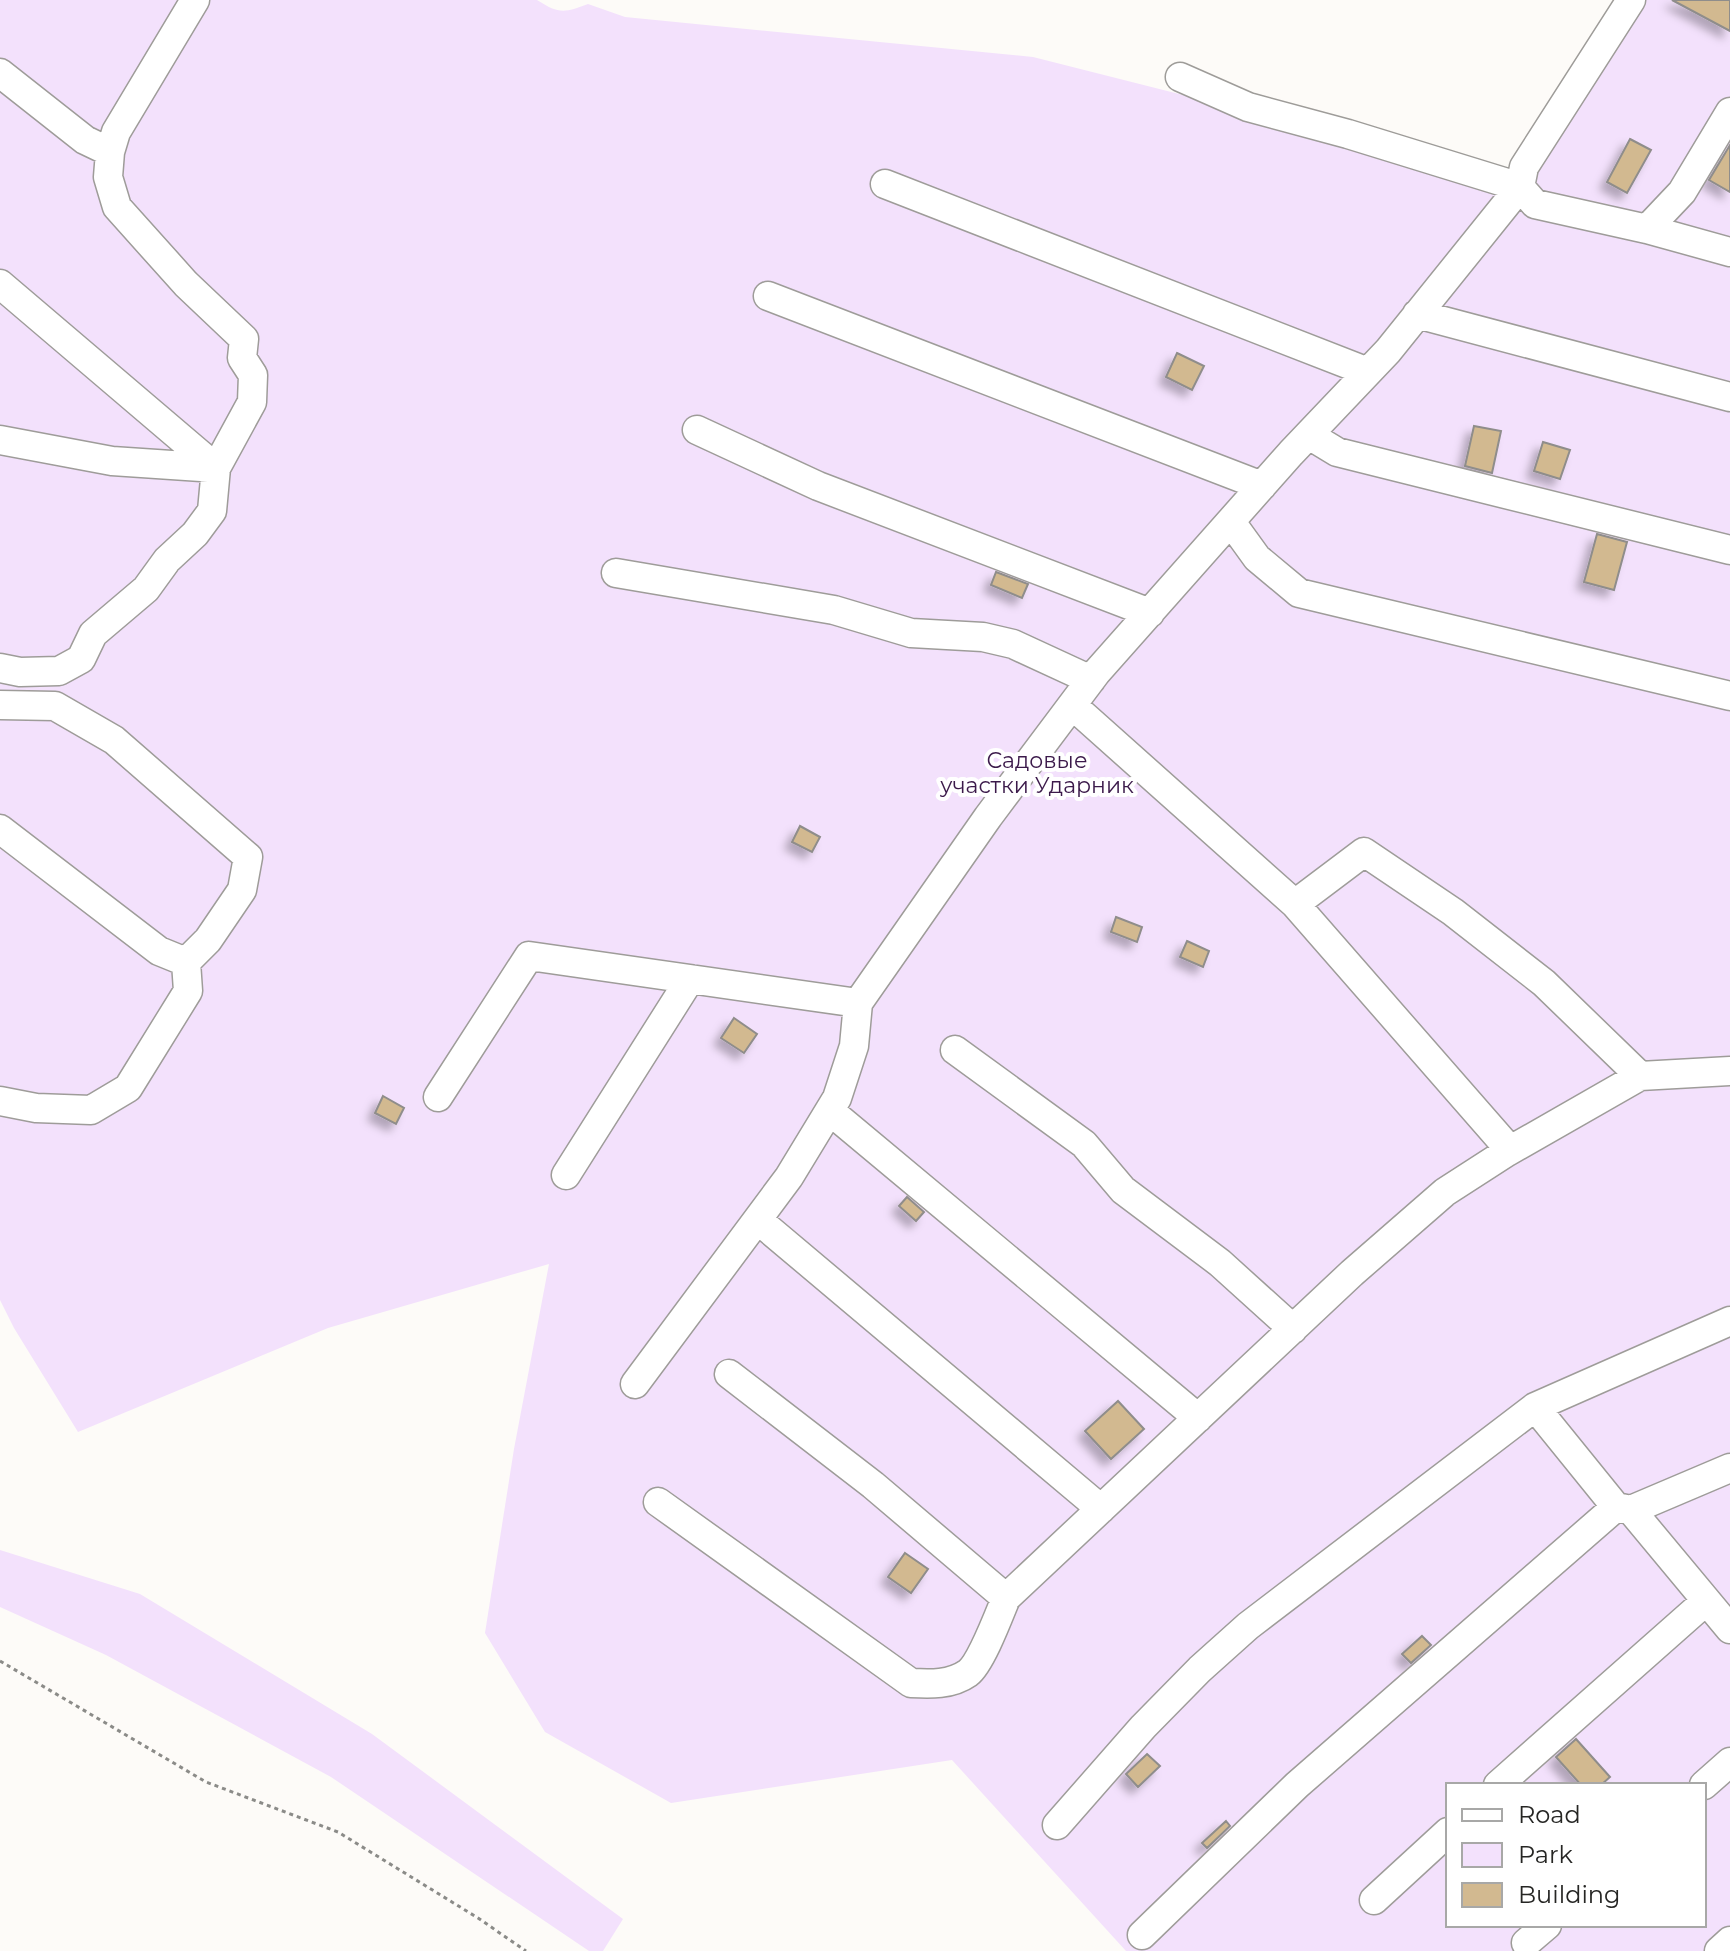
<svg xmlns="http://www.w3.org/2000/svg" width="1730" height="1951" font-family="Montserrat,sans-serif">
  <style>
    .green { fill: #f3e1fc; fill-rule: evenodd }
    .building { fill: #d2b990; stroke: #8f8d8b; stroke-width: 2; filter: url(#shadow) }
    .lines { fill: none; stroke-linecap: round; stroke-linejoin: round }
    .minor-casing { stroke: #9e9c99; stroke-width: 31 }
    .path { stroke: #8b8b88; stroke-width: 3; stroke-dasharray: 4 4; stroke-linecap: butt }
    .minor { stroke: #fff; stroke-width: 28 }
    .labels { text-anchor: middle; stroke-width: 8; stroke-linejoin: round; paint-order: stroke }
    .park-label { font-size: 22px; fill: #3b194a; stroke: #fff }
  </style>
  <defs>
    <filter id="shadow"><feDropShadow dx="-7" dy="7" stdDeviation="4" flood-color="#0004"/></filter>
  </defs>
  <rect width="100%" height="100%" fill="#fdfbf8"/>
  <path class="green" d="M 0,0 L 537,0 C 559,14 564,13 588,4 L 625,17 L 1033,57 L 1266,116 L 1516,190 L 1639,0 L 1730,0 L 1730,1951 L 1126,1951 L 952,1760 L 671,1803 L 545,1732 L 485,1633 L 514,1449 L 549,1264 L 328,1328 L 78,1432 L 14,1328 L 0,1300 ZM 1448,1785 L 1704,1785 L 1704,1925 L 1448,1925 Z
    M 0,1550 L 140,1594 L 372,1734 L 623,1919 L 603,1951 L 589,1951 L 331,1777 L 106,1655 L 0,1607 Z"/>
  <path class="building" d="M 1672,0 L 1730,0 L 1730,31 Z
    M 1630,139 L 1651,150 L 1627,193 L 1607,182 Z
    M 1730,145 L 1730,192 L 1709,180 Z
    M 1177,353 L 1204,366 L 1192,390 L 1166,377 Z
    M 1474,426 L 1501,431 L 1492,473 L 1465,466 Z
    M 1543,442 L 1570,450 L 1560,479 L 1534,471 Z
    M 1597,534 L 1627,542 L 1614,590 L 1584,582 Z
    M 996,572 L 1028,584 L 1022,598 L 991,585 Z
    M 800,826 L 820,837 L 812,852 L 792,842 Z
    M 1116,917 L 1142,927 L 1137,942 L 1111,932 Z
    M 1187,941 L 1209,951 L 1203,967 L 1180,957 Z
    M 734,1018 L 757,1034 L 744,1053 L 721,1038 Z
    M 383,1096 L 404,1108 L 396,1124 L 375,1113 Z
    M 907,1197 L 924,1212 L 916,1221 L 899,1206 Z
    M 1118,1401 L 1144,1429 L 1111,1459 L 1085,1431 Z
    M 905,1553 L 928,1569 L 911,1593 L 888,1577 Z
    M 1422,1636 L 1431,1645 L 1411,1663 L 1402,1654 Z
    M 1576,1739 L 1610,1777 L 1601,1785 L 1581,1785 L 1556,1757 Z
    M 1147,1754 L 1160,1766 L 1138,1787 L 1126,1774 Z
    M 1226,1821 L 1230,1826 L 1207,1848 L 1202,1843 Z"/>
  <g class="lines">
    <defs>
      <path id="minor" d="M 0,73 L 85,140 L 110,152
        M 1180,77 L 1248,107 L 1348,134 L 1520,187 L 1524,167 L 1631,0
        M 885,184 L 1368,372
        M 1647,229 L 1682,192 L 1730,112
        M 0,284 L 216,468 L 112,461 L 0,440
        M 768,296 L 1262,486
        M 1417,314 L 1730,397
        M 697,430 L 818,486 L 1150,613
        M 1309,435 L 1337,452 L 1730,550
        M 1231,522 L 1257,558 L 1299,593 L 1730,696
        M 616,573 L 834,610 L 911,633 L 983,637 L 1013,644 L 1091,680
        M 0,668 L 20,672 L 59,671 L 81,659 L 93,634 L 146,589 L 167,560 L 195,534 L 212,511 L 216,468 L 252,402 L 253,375 L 242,358 L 244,339 L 186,284 L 117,207 L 108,177 L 110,152 L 116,132 L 195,0
        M 0,705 L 55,706 L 114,740 L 248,857 L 242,890 L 208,940 L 186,962 L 188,991 L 128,1088 L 91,1110 L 36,1108 L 0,1101
        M 1072,705 L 1295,904 L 1510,1150
        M 0,829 L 159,951 L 186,962
        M 1295,904 L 1364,852 L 1453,912 L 1544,983 L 1640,1076
        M 955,1050 L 1084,1144 L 1123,1190 L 1220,1263 L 1293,1329
        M 438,1097 L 529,956 L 858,1003 L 988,817 L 1096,673 L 1291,453 L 1388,351 L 1520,187 L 1535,204 L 1647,229 L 1730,252
        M 830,1111 L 1198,1418
        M 566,1175 L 690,979
        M 758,1220 L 1101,1509
        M 729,1374 L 873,1485 L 1006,1598
        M 635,1384 L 789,1177 L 837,1098 L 854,1046 L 858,1003
        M 1535,1407 L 1616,1507 L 1631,1510 L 1730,1629
        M 658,1502 L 911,1683 C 930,1684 951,1685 968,1673 C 981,1663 999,1615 1006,1598 L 1352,1273 L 1445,1192 L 1507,1152 L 1640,1076 L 1730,1071
        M 1631,1510 L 1730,1468
        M 1498,1785 L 1706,1601
        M 1704,1785 L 1730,1762
        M 1057,1825 L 1143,1727 L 1200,1669 L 1248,1626 L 1535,1407 L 1730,1321
        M 1374,1900 L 1448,1832
        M 1142,1935 L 1297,1785 L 1616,1507
        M 1526,1943 L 1547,1925
        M 1719,1951 L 1730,1941"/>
    </defs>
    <use href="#minor" class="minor-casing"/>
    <path class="path" d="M 0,1661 L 206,1782 L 338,1832 L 478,1918 L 526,1951"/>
    <use href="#minor" class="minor"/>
  </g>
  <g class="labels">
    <g class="park-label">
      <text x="1037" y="768">Садовые<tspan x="1037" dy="25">участки Ударник</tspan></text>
    </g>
  </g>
  <rect x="1446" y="1783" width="260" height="144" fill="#ffffff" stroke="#a8a8a7" stroke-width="2"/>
  <rect x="1462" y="1809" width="40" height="12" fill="#ffffff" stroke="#a8a8a7" stroke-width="2"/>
  <text x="1518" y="1823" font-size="24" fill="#262624">Road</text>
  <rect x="1462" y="1843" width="40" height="24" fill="#f3e1fc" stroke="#a8a8a7" stroke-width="2"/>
  <text x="1518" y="1863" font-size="24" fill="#262624">Park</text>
  <rect x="1462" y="1883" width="40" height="24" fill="#d2b990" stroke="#a8a8a7" stroke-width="2"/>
  <text x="1518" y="1903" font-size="24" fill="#262624">Building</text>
</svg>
